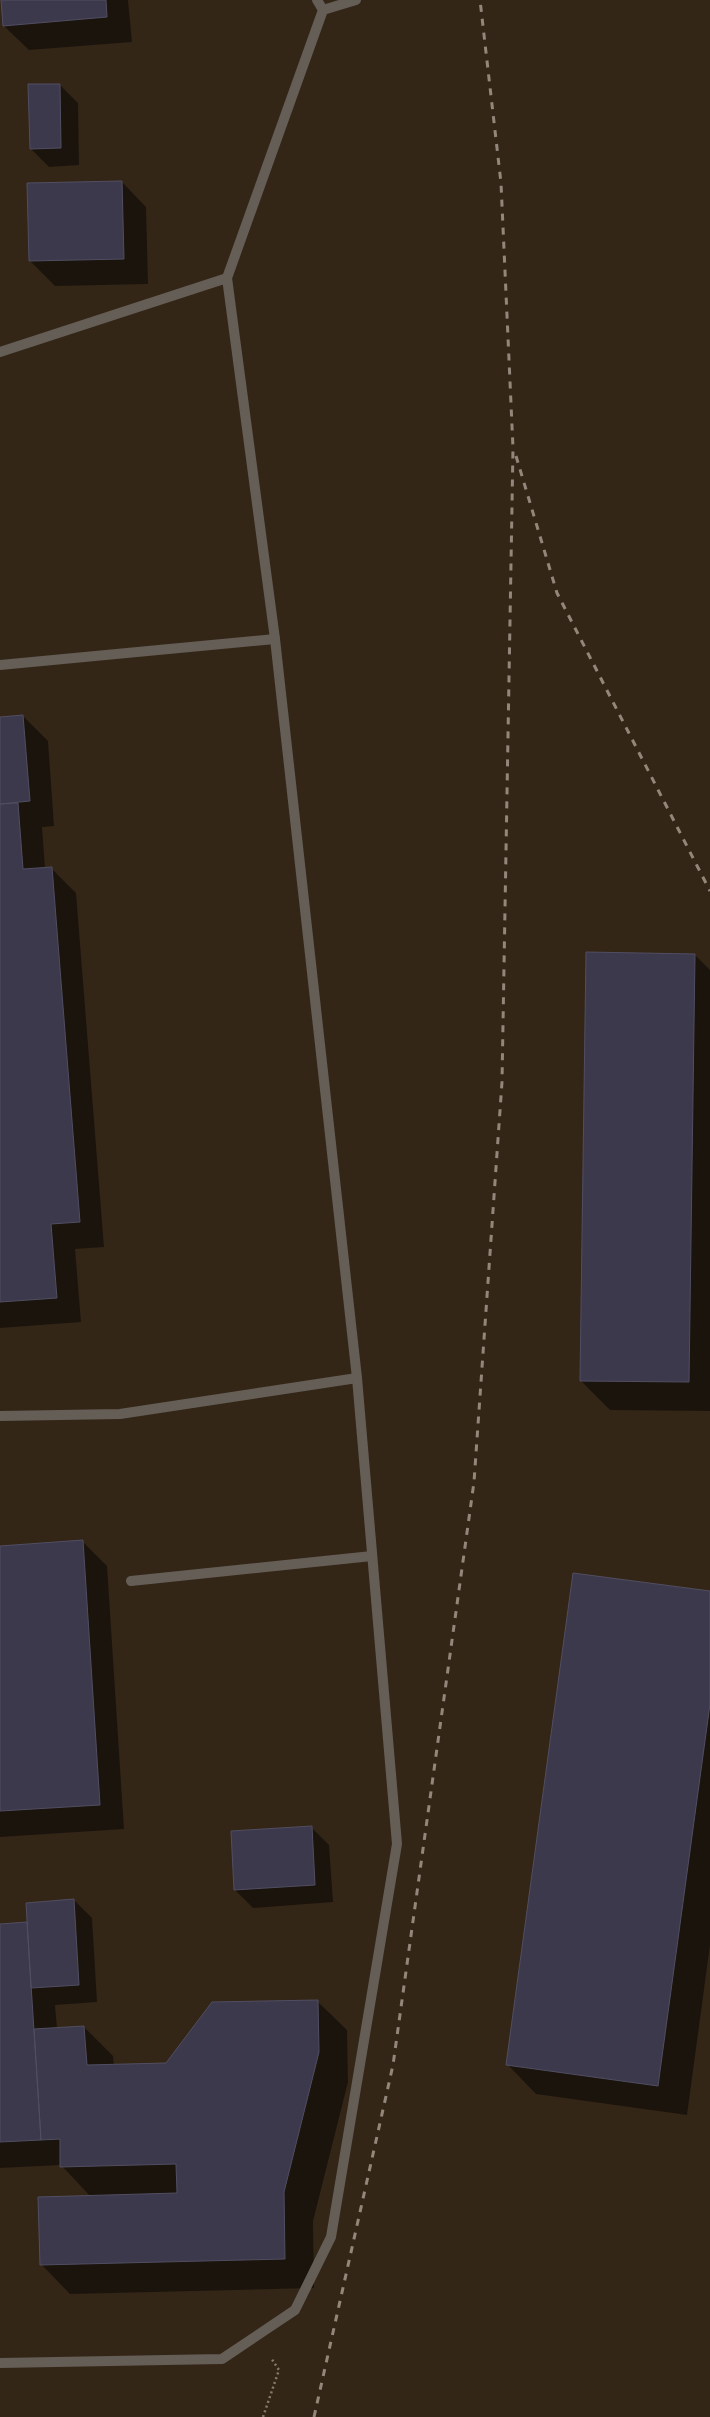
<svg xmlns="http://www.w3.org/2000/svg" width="710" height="2417" font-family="Inter,sans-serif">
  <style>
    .shadow { fill: #0007 }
    .building { fill: #3c394c; stroke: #514e62 }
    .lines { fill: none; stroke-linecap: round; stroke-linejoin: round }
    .path { stroke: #857a6d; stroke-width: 2.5; stroke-dasharray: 2 3; stroke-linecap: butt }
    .lane { stroke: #655e57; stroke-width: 10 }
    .street { stroke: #655e57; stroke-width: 10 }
    .rail { stroke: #92877a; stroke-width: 3; stroke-dasharray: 7 7; stroke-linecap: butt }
  </style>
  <rect width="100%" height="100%" fill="#342617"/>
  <path class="shadow" d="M 2,0 L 128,0 L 132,42 L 29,50 L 4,26 Z
    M 60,85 L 78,103 L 79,165 L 49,167 L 31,149 Z
    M 122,182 L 146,207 L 148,284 L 55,286 L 30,261 L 28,184 Z
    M 23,716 L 48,741 L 54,826 L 42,827 L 45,868 L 51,868 L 76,893 L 104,1247 L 75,1249 L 81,1322 L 0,1328 L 0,718 Z
    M 695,955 L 710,970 L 710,1411 L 610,1410 L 581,1381 Z
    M 82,1541 L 107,1566 L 124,1829 L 0,1837 L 0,1547 Z
    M 710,1592 L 710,1945 L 687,2115 L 536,2094 L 507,2064 Z
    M 311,1827 L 329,1845 L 333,1902 L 253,1908 L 235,1890 Z
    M 74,1900 L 92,1918 L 97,2002 L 55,2005 L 57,2028 L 84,2027 L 113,2056 L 114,2066 L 166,2064 L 317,2001 L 347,2030 L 348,2082 L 313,2221 L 314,2288 L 70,2294 L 41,2264 L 91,2197 L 61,2165 L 0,2168 L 0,1925 L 28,1923 Z"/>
  <path class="building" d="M 1,0 L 106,0 L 107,17 L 3,26 Z
    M 28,84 L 60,84 L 61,148 L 30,149 Z
    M 122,181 L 124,259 L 29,261 L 27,183 Z
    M 23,715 L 30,801 L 0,804 L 0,717 Z
    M 18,803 L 23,869 L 52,867 L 80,1222 L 51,1224 L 57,1298 L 0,1302 L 0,804 Z
    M 586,952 L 695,954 L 689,1382 L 580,1381 Z
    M 83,1540 L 100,1805 L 0,1811 L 0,1546 Z
    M 573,1573 L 710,1591 L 710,1704 L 658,2086 L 506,2065 Z
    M 312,1826 L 315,1885 L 234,1890 L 231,1831 Z
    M 74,1899 L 79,1985 L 31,1988 L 26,1903 Z
    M 27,1922 L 41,2140 L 0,2142 L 0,1924 Z
    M 318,2000 L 319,2052 L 284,2192 L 285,2259 L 40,2265 L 38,2197 L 177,2193 L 176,2164 L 60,2167 L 60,2139 L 41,2140 L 34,2029 L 84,2026 L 87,2065 L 166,2063 L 212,2002 Z"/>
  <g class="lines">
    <path class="path" d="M 263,2417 L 279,2370 L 271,2358"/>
    <path class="lane" d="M 0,352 L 227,278
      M 0,665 L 275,639
      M 0,1416 L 120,1414 L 357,1378
      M 131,1581 L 372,1556"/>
    <path class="street" d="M 323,10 L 356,0
      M 0,2363 L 222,2359 L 295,2310 L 331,2237 L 397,1844 L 357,1378 L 275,639 L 227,278 L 323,10 L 317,0"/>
    <path class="rail" d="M 516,456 L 557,593 L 710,891
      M 314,2417 L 393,2065 L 474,1482 L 502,1082 L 513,448 L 501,183 L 480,0"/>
  </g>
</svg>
